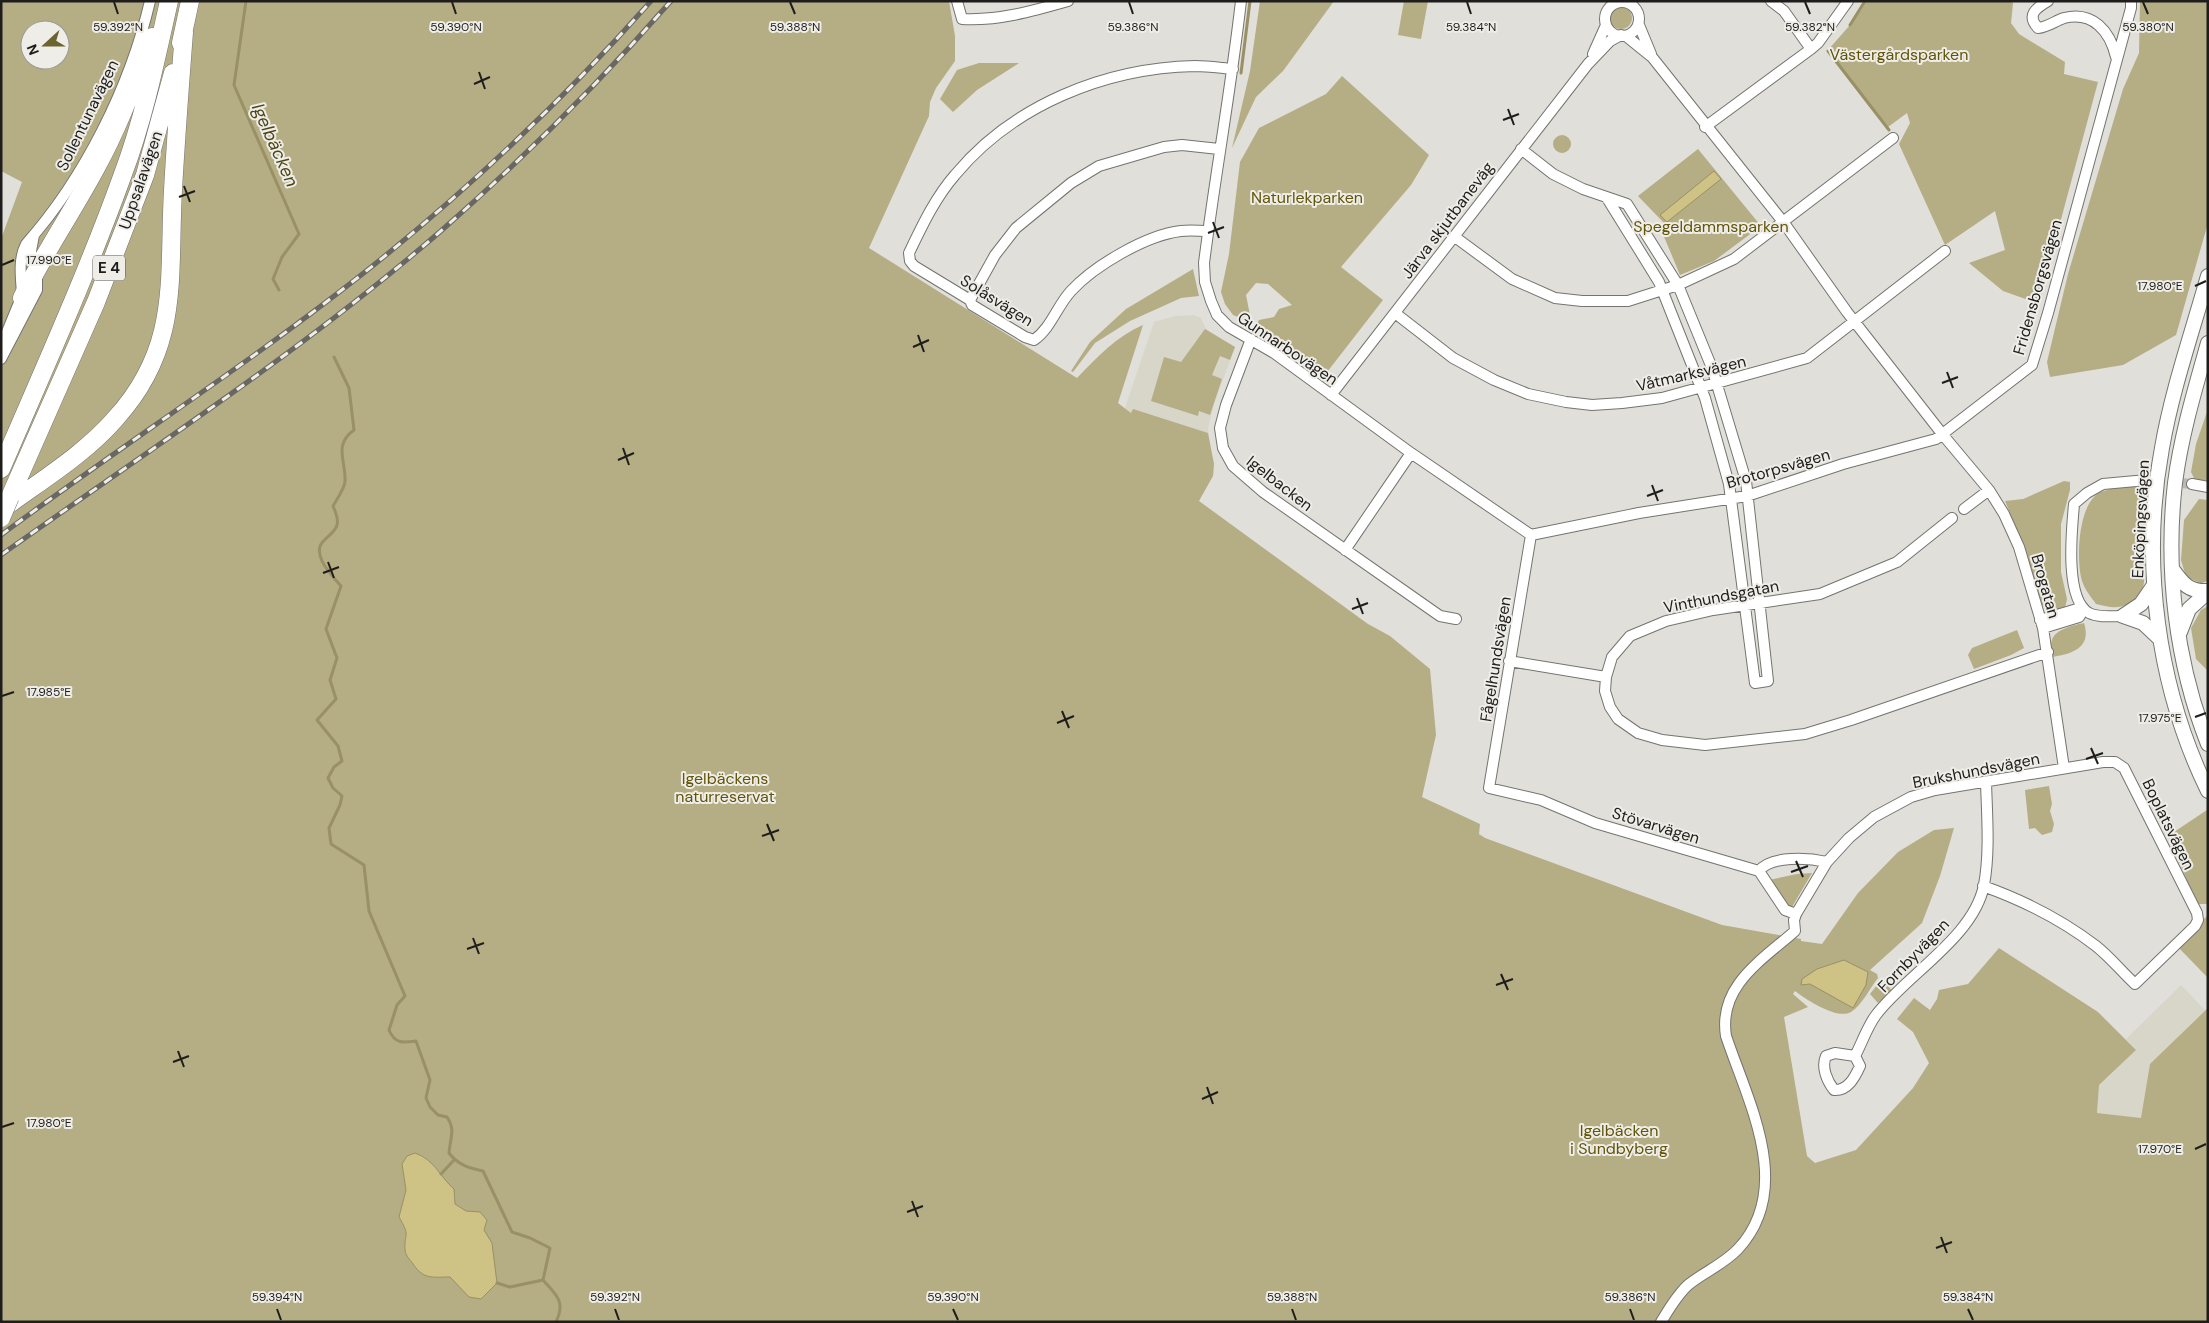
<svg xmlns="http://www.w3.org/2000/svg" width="2209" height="1323" font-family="'DM Sans',sans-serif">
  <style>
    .built { fill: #d8d6c9 }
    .green { fill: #b5ad84; fill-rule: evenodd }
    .water { fill: #cec285; stroke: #999065 }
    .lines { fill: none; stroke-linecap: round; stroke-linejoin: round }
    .stream { stroke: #999065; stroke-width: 3 }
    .minor-tunnel { stroke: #b9b8b4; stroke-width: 10; stroke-dasharray: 10 5; stroke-linecap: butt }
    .minor-casing { stroke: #74746f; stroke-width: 12 }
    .tertiary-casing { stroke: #74746f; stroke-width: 14 }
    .secondary-casing { stroke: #74746f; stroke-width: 16 }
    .motorway-casing { stroke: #74746f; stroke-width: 19 }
    .minor { stroke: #fff; stroke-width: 10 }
    .tertiary { stroke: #fff; stroke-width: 12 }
    .secondary { stroke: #fff; stroke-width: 14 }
    .motorway { stroke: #fff; stroke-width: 18 }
    .rail-casing { stroke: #686764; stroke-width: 5 }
    .rail { stroke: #eeede7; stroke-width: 3; stroke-dasharray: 9; stroke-linecap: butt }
    .motorway-bridge-casing { stroke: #74746f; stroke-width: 19; stroke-linecap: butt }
    .motorway-bridge { stroke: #fff; stroke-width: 18 }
    .ticks { fill: none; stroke: #1e1d1b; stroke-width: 2 }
    .labels { text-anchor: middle; stroke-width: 4; stroke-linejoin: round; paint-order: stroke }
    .shield { fill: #eeede7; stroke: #5c5b58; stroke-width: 1 }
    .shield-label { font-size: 15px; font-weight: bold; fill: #1e1d1b }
    .park-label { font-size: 16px; fill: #625409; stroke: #eeede7 }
    .street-label { font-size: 16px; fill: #1e1d1b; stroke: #eeede7 }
    .water-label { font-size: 18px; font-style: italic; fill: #4e4516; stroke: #eeede7 }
    .ticks-label { font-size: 12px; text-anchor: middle; fill: #1e1d1b; stroke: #eeede7; stroke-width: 4; stroke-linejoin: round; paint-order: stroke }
  </style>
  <rect width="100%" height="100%" fill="#e0dfda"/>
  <path class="built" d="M 1193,315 L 1201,318 L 1206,329 L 1235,347 L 1214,404 L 1208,428 L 1210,448 L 1214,464 L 1213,476 L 1125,408 L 1154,322 L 1175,316 Z
    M 2181,985 L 2205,1010 L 2208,1008 L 2169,1122 L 2097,1113 L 2099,1085 L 2136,1050 L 2126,1039 Z"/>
  <path class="green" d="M 1,1 L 949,1 L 955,36 L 955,61 L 936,88 L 930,102 L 929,116 L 869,248 L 1077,378 C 1097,357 1117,336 1143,325 L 1118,403 L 1131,413 L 1133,409 L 1208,433 L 1214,464 L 1213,476 L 1199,501 L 1368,624 L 1390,636 L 1430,669 L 1436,735 L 1422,797 L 1480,824 L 1479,834 L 1485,838 L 1722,925 L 1801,939 L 1801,941 L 1822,944 L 1858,893 L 1898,852 L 1934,830 L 1954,828 L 1940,876 L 1922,923 L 1870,970 L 1877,974 L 1878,978 C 1870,988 1862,1005 1851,1012 C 1837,1020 1807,1000 1795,991 L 1793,994 L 1808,1007 L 1784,1017 L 1807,1156 L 1815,1163 L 1856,1150 L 1913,1088 L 1929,1063 L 1913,1032 L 1897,1019 L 1914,998 L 1930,1010 L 1937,999 L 1939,990 L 1968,984 L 1999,948 L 2098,1012 L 2136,1050 L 2099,1085 L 2097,1113 L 2141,1118 L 2150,1064 L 2208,1008 L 2208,1322 L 1,1322 L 1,239 L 22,182 L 1,171 ZM 30,30 L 60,30 L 60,60 L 30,60 Z
    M 1260,1 L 1334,1 L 1283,71 L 1256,97 L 1232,148 L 1250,71 Z
    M 1404,1 L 1428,1 L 1421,39 L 1398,35 Z
    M 1865,1 L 2010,1 L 2013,3 L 2011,23 L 2019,34 L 2065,62 L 2064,74 L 2098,82 L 2046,275 L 2040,304 L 2003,291 L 1969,263 L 2005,250 L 1995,211 L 1945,245 L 1899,144 L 1910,123 L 1907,113 L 1888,127 L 1828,50 L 1850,25 Z
    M 2140,1 L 2208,1 L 2208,223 L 2176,335 L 2123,365 L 2050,377 L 2047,362 L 2068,274 L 2123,89 L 2139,53 Z
    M1610 18a11 11 0 1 1 22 0a11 11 0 1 1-22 0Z
    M 979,63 L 1019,63 L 977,90 L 953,112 L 940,99 L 957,70 Z
    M 1342,76 L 1429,155 L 1411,185 L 1341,267 L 1383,300 L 1324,376 L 1256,326 L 1259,320 L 1274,317 L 1279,309 L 1292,305 L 1268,284 L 1256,283 L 1246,295 L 1250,315 L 1248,321 L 1233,315 L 1225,304 L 1221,292 L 1229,254 L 1240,162 L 1259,128 L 1326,94 Z
    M1553 144a9 9 0 1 1 18 0a9 9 0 1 1-18 0Z
    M 1698,149 L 1761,226 L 1714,261 L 1680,275 L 1660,227 L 1665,224 L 1638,196 Z
    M 1193,269 L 1199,296 L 1181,298 L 1130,321 L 1095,343 L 1073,372 L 1071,371 L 1090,342 L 1126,309 Z
    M 1205,329 L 1235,347 L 1230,360 L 1220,356 L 1212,375 L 1222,379 L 1210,415 L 1199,411 L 1198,416 L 1151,401 L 1164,357 L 1181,362 Z
    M 2208,409 L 2208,481 L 2195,480 L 2191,472 L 2196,444 Z
    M 2064,481 L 2070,482 L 2070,490 L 2061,524 L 2061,572 L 2067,599 L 2065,608 L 2060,610 L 2046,611 L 2037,596 L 2023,545 L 2005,501 L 2023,499 Z
    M 2117,487 L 2148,487 L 2144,582 L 2142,594 C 2125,608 2118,610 2096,604 C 2091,597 2085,590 2082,581 C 2076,560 2078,510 2096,495 C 2101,491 2111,489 2117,487 Z
    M 2199,499 L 2208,500 L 2208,581 L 2201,583 L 2186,577 L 2181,560 L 2184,520 Z
    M 2208,606 L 2208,671 L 2196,659 L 2191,628 L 2201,610 Z
    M 2084,623 C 2092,648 2072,654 2052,657 C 2052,652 2050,645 2052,640 C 2055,629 2075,625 2084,623 Z
    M 2017,630 L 2024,648 L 2011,655 L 1974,669 L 1968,655 L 1972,648 Z
    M 2049,786 L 2052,804 L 2050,811 L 2054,824 L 2052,832 L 2042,835 L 2035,828 L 2029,829 L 2025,790 Z
    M 2207,810 L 2208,904 L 2197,904 L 2168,836 Z
    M 1812,873 L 1792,907 L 1789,907 L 1769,880 L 1797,874 Z
    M 2208,915 L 2208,978 L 2178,947 Z
    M 1883,979 L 1892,991 L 1878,1003 L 1870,994 L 1881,980 Z"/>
  <path class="water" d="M 1714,171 L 1721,179 L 1667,222 L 1660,215 Z
    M 1844,960 L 1868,972 L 1866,985 L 1853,1008 L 1810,984 L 1801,985 L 1802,979 L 1817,969 Z
    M 415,1153 C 435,1160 439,1176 454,1189 L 455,1204 L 466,1211 L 480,1212 L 487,1220 L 484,1230 L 492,1243 L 497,1283 L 481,1299 L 469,1297 L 450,1277 C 432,1277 424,1280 413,1264 C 410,1259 406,1257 405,1250 C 404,1231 411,1238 399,1217 L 406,1190 L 402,1164 L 407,1156 Z"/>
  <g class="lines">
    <path class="stream" d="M 246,1 L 234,85 L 299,234 L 282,257 L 273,279 L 279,290
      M 1850,25 L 1865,1
      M 1828,51 L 1889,130
      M 1241,73 L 1250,1
      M 334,357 L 349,388 L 354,430 C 333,445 346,461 345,481 C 345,488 337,499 333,506 C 335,511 339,519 337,525 C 333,539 312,539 322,561 C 326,570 335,579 341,586 L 326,629 L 337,658 L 330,680 L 336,699 L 317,720 L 338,746 L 342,761 L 334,767 L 328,778 L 333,788 L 342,796 L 340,805 L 329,828 L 331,844 L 364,865 L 369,911 L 405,996 L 397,1005 L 389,1030 C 395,1044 403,1043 416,1041 L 430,1080 L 426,1098 L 430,1107 L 438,1115 L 447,1117 C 456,1130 450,1138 449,1153 C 458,1165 469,1168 483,1171 L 512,1232 L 530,1238 L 550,1248 L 543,1280 C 556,1295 566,1301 556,1322
      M 441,1174 L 454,1160
      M 497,1283 L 510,1287 L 543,1280"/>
    <path class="minor-tunnel" d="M 2153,481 L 2192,484"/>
    <defs>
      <path id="minor" d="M 957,1 L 962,19 C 998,21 1033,11 1068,1
        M 1241,1 C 1231,89 1215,176 1204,263 L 1205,282 L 1211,301 L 1217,315 L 1229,327 L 1274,353 L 1411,453 L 1531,535
        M 1771,1 L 1784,11 L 1811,49
        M 2048,1 C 2036,8 2026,15 2038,28 C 2048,27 2055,21 2064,18 C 2093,11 2110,31 2116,57
        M1605 19a17 17 0 1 1 34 0a17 17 0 1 1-34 0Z
        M 1639,25 L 1651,54
        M 1626,36 L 1652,57 L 1784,223 L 1847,312 L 1943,435 L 1989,490 L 2004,514 L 2019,547 L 2043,628 L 2064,768
        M 1593,54 L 1606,25
        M 1705,127 L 1811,49 L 1818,43 L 1848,1
        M 1521,149 L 1553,174 L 1583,189 L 1627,204 L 1678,285 L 1712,368 L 1746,481 L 1768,681 L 1755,683 L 1729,484 L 1705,398 L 1659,282 L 1607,198
        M 1208,231 C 1199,231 1190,230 1181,231 C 1146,235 1094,266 1071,291 C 1057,306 1051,328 1034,340 L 1025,337 L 972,305 L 970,300 L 914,266 L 910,261 L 909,253 C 922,226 935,198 955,175 C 1013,105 1105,68 1195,66 C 1208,66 1221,68 1233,69
        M 1455,237 L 1512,279 L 1555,298 L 1582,301 L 1628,301 L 1678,285 L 1734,259 L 1893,138
        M 22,294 C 21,277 18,259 26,244 C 84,179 130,87 150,1
        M 970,300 L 995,255 L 1016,228 L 1071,183 L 1099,166 L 1164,147 L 1182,145 L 1219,149
        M 1395,313 L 1453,358 L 1494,380 L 1528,394 L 1566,402 L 1592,405 L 1622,403 L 1662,398 L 1807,358 L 1945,251
        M 1251,339 L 1226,405 L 1220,428 L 1223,448 L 1233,466 L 1263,492 L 1440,616 L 1456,619
        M 1,359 L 37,290 L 37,279 L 31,251 L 34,235
        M 1331,395 L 1588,64 L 1610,41 L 1621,35
        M 2192,484 L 2208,487
        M 1964,509 L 1989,490
        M 1952,518 L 1897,562 L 1820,594 L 1713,610 L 1666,621 L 1630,636 L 1612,657 L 1606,677 L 1605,691 L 1610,707 L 1618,719 L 1638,733 L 1662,740 L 1705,745 L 1805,734 L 1851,720 L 2048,652
        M 1531,535 L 1639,513 L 1747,496 L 1843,464 L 1936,439 L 2032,365 L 2048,313 L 2131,8 L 2131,1
        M 1531,535 L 1489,788 L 1541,800 L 1595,823 L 1759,871 L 1785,910 L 1796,914
        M 1345,550 L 1411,453
        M 2123,616 C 2112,616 2099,618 2089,613 C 2064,599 2072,528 2074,504 L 2087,493 L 2103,484 L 2147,480
        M 2040,620 L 2077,609 L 2084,609
        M 2043,628 L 2079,617 L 2084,609
        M 1509,661 L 1606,677
        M 1759,871 C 1771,855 1809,858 1827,862
        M 1835,1053 L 1855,1056 L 1860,1066 C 1855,1077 1848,1091 1834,1090 C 1827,1081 1821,1067 1826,1056 Z
        M 1855,1056 C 1862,1043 1867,1027 1876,1015 C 1906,975 1974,937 1984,885 C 1990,852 1987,816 1986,782
        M 1661,1322 C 1669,1309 1677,1295 1688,1285 C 1704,1272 1724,1264 1738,1249 C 1795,1188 1748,1102 1726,1036 C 1718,986 1762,960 1795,931 L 1794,920 L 1796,914 L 1827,862 L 1849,838 L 1874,817 L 1911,797 L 1935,790 L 2103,762 L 2115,762 L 2124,768 L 2197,913 L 2198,920 L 2195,926 L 2135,984 C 2122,972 2110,957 2096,946 C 2061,919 2025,901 1983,886"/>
      <path id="tertiary" d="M 1,349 L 22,298"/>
      <path id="secondary" d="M 2208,276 C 2192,333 2172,390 2162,448 C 2141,562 2157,687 2208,791
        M 2208,343 C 2195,389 2181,436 2175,483 C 2165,570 2176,663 2208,744
        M 2173,570 C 2183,584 2189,592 2208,591
        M 2123,616 L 2143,623 L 2160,639
        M 2123,616 L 2141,604 L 2154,585
        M 2180,632 L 2189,609 L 2208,592"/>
      <path id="motorway" d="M 181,43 L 190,1
        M 22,298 C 44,253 73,211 97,166 C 120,124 135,81 152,37
        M 1,469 C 43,371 87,274 123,174 C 144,118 156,59 169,1
        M 10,497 L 96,302 L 145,175 L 173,73
        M 1,510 C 40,481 84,455 116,418 C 181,346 168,278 173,190 C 176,137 180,84 184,32"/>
    </defs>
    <use href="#minor" class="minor-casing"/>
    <use href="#tertiary" class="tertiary-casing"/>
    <use href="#secondary" class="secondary-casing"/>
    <use href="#motorway" class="motorway-casing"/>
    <use href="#minor" class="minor"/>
    <use href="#tertiary" class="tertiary"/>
    <use href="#secondary" class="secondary"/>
    <use href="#motorway" class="motorway"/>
    <defs>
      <path id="rail" d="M 1,535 C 125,443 255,360 375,264 C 474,184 567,96 651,1
        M 1,555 C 150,449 304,350 442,230 C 523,159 600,82 671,1"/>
    </defs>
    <use href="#rail" class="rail-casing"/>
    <use href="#rail" class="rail"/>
    <defs>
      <path id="motorway-bridge" d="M 1,518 L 10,497"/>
    </defs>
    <use href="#motorway-bridge" class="motorway-bridge-casing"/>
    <use href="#motorway-bridge" class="motorway-bridge"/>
  </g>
  <path class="ticks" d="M 114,2 L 118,14M 452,2 L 456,14M 790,2 L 795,14M 1129,2 L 1133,14M 1467,2 L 1471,14M 1805,2 L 1810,14M 2143,2 L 2148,14M 479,72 L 485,89M 474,84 L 490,77M 1508,109 L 1514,125M 1503,120 L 1519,114M 184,186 L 190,202M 179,197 L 195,191M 1213,222 L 1219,238M 1208,233 L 1224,227M 2,265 L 14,260M 2195,286 L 2206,281M 918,335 L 924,352M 913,347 L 929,340M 1947,372 L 1953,388M 1942,383 L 1958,377M 623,448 L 629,465M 618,460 L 634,453M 1652,485 L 1658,501M 1647,496 L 1663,490M 328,562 L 334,578M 323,573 L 339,567M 1357,598 L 1363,614M 1352,609 L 1368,603M 2,696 L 14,692M 1062,711 L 1069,728M 2195,717 L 2206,713M 1057,723 L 1074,716M 2091,748 L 2098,764M 2086,759 L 2103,753M 767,824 L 774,841M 762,836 L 779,830M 1796,861 L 1803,877M 1791,872 L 1808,866M 473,938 L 479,954M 467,949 L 484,943M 1501,974 L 1508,990M 1496,985 L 1513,979M 178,1051 L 184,1067M 173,1062 L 189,1056M 1207,1087 L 1213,1104M 1202,1099 L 1218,1092M 2,1127 L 14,1123M 2195,1149 L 2206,1144M 912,1201 L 918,1217M 907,1212 L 923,1206M 1941,1237 L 1947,1253M 1936,1248 L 1952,1242M 277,1309 L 281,1320M 615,1309 L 619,1320M 953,1309 L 958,1320M 1292,1309 L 1296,1320M 1630,1309 L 1634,1320M 1968,1309 L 1973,1320"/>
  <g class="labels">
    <rect class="shield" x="93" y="255.5" width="32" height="25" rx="4"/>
    <g class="shield-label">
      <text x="109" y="273">E 4</text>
    </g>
    <g class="park-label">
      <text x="1899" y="60">Västergårdsparken</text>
      <text x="1307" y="203">Naturlekparken</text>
      <text x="1711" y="232">Spegeldammsparken</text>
      <text x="725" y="784">Igelbäckens<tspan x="725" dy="18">naturreservat</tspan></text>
      <text x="1619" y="1136">Igelbäcken<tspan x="1619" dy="18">i Sundbyberg</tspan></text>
    </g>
    <g class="street-label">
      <text transform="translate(87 115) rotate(-64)" y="6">Sollentunavägen</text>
      <text transform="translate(140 180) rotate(-71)" y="6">Uppsalavägen</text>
      <text transform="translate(1447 220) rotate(-53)" y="6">Järva skjutbaneväg</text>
      <text transform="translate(2037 287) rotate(-74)" y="6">Fridensborgsvägen</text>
      <text transform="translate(997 300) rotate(32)" y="6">Solåsvägen</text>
      <text transform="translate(1288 348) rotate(34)" y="6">Gunnarbovägen</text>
      <text transform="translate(1691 373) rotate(-13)" y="6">Våtmarksvägen</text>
      <text transform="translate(1778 468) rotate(-16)" y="6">Brotorpsvägen</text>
      <text transform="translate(1280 483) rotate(38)" y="6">Igelbacken</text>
      <text transform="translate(2140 519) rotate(-87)" y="6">Enköpingsvägen</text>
      <text transform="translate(2046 586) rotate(74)" y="6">Brogatan</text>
      <text transform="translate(1721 596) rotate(-11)" y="6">Vinthundsgatan</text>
      <text transform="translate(1495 659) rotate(-81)" y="6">Fågelhundsvägen</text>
      <text transform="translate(1976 770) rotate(-11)" y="6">Brukshundsvägen</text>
      <text transform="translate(2169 824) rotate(64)" y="6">Boplatsvägen</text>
      <text transform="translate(1656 825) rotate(17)" y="6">Stövarvägen</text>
      <text transform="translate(1913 955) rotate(-46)" y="6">Fornbyvägen</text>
    </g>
    <g class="water-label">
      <text transform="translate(275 145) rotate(66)" y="6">Igelbäcken</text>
    </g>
  </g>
  <g class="ticks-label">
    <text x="118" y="31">59.392°N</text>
    <text x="456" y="31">59.390°N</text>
    <text x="795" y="31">59.388°N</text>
    <text x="1133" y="31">59.386°N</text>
    <text x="1471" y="31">59.384°N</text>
    <text x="1810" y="31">59.382°N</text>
    <text x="2148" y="31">59.380°N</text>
    <text x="49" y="264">17.990°E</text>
    <text x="2160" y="290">17.980°E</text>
    <text x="49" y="696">17.985°E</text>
    <text x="2160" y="722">17.975°E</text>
    <text x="49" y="1127">17.980°E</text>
    <text x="2160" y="1153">17.970°E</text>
    <text x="277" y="1301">59.394°N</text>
    <text x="615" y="1301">59.392°N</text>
    <text x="953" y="1301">59.390°N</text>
    <text x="1292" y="1301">59.388°N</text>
    <text x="1630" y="1301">59.386°N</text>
    <text x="1968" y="1301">59.384°N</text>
  </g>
  <rect width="2209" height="1323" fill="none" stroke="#1e1d1b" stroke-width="5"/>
  <g transform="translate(45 45) rotate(249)"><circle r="24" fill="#eeede7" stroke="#9b9a95"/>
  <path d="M0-4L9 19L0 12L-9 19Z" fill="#6d6330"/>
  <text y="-8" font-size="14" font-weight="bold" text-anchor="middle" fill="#1e1d1b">N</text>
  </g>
</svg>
